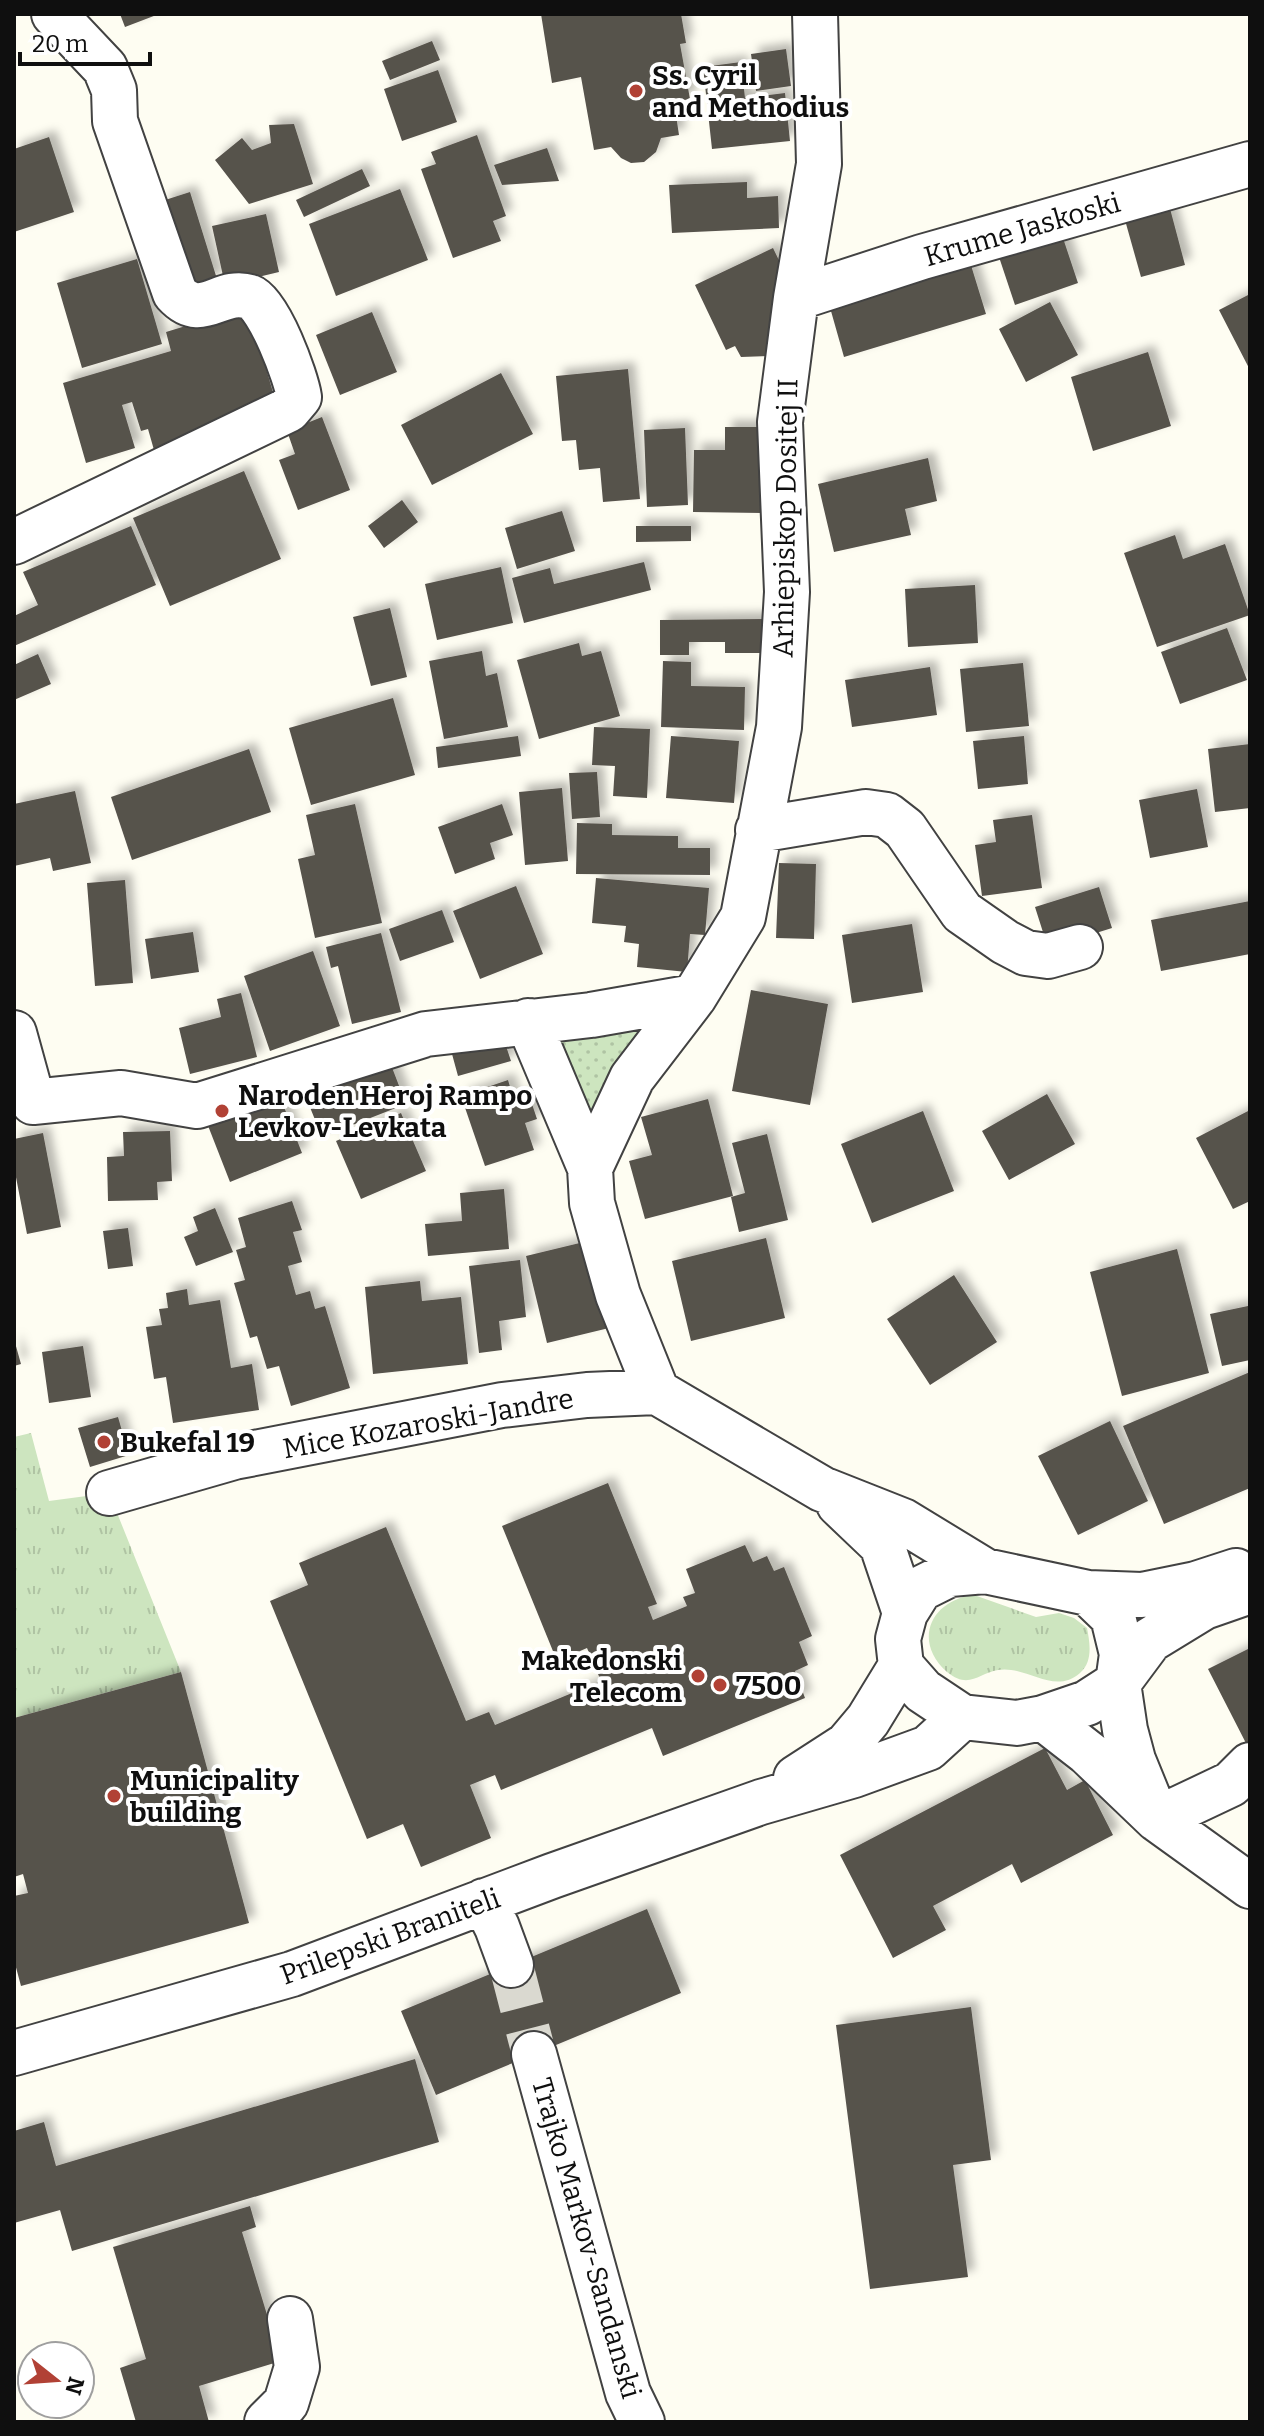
<svg xmlns="http://www.w3.org/2000/svg" width="1264" height="2436" font-family="Bitter,serif">
  <style>
    .grass { fill: url(#grass-tufts) }
    .park { fill: url(#park-dots) }
    .building { fill: #57524c; filter: url(#shadow) }
    .lines { fill: none; stroke-linecap: round; stroke-linejoin: round }
    .minor-tunnel { stroke: #dad9d0; stroke-width: 44; stroke-dasharray: 44 22; stroke-linecap: butt }
    .minor-casing { stroke: #424242; stroke-width: 48 }
    .minor { stroke: #fff; stroke-width: 44 }
    .poi-dot { fill: #b14135; stroke: #fff; stroke-width: 3 }
    .labels { text-anchor: middle; stroke-width: 8; stroke-linejoin: round; paint-order: stroke }
    .poi-label { font-size: 28px; font-weight: bold; fill: #0f0f0f; stroke: #fff; text-anchor: start }
    .street-label { font-size: 28px; fill: #0f0f0f; stroke: #fff }
  </style>
  <defs>
    <pattern id="grass-tufts" width="24" height="20" patternUnits="userSpaceOnUse" patternTransform="scale(2)"><rect width="24" height="20" fill="#cde5bf"/><path d="M3 7l-1-3M5 7V3M7 7l1-3M15 17l-1-3M17 17v-4M19 17l1-3" fill="none" stroke="#afc3a3"/></pattern>
    <pattern id="park-dots" width="8" height="8" patternUnits="userSpaceOnUse" patternTransform="scale(2)"><rect width="8" height="8" fill="#cde5bf"/><path d="M2 2h.1M6 6h.1" fill="none" stroke="#afc3a3" stroke-width="1.8" stroke-linecap="round"/></pattern>
    <filter id="shadow"><feDropShadow dx="7" dy="-7" stdDeviation="4" flood-color="#0004"/></filter>
  </defs>
  <rect width="100%" height="100%" fill="#fefdf2"/>
  <path class="grass" d="M 31,1433 L 49,1501 L 109,1493 L 181,1672 L 14,1718 L 14,1437 Z
    M 974,1595 L 1036,1617 L 1059,1613 L 1074,1618 L 1087,1628 C 1090,1643 1093,1662 1080,1673 C 1054,1696 1026,1665 998,1670 C 979,1673 969,1690 947,1672 C 912,1641 931,1600 974,1595 Z"/>
  <path class="park" d="M 694,997 L 590,1168 L 528,1021 Z"/>
  <path class="building" d="M 120,14 L 159,14 L 125,27 Z
    M 541,14 L 681,14 L 686,43 L 680,44 L 690,99 L 674,102 L 679,135 L 661,138 L 656,152 L 644,162 L 631,163 L 621,158 L 611,147 L 594,150 L 581,77 L 552,83 Z
    M 432,41 L 440,60 L 390,80 L 382,61 Z
    M 786,49 L 791,86 L 756,91 L 751,54 Z
    M 741,62 L 745,98 L 785,93 L 790,141 L 712,149 L 703,67 Z
    M 438,70 L 457,122 L 402,141 L 384,89 Z
    M 294,124 L 313,184 L 249,204 L 215,160 L 242,138 L 252,150 L 271,143 L 269,125 Z
    M 477,135 L 506,216 L 493,221 L 501,241 L 453,258 L 421,169 L 436,164 L 431,152 Z
    M 49,137 L 74,212 L 14,232 L 14,149 Z
    M 547,148 L 559,181 L 502,185 L 494,165 Z
    M 362,169 L 370,186 L 304,217 L 296,200 Z
    M 747,182 L 747,198 L 778,196 L 779,228 L 672,233 L 669,185 Z
    M 400,189 L 428,260 L 336,296 L 309,224 Z
    M 190,192 L 217,279 L 188,288 L 162,201 Z
    M 1168,201 L 1185,265 L 1141,277 L 1123,213 Z
    M 266,214 L 279,272 L 225,285 L 212,226 Z
    M 1060,229 L 1078,283 L 1015,305 L 997,251 Z
    M 773,248 L 790,283 L 769,356 L 741,357 L 735,346 L 726,350 L 695,285 Z
    M 137,259 L 162,344 L 82,368 L 57,283 Z
    M 970,262 L 986,314 L 844,357 L 829,304 Z
    M 1250,294 L 1250,370 L 1219,310 Z
    M 1050,302 L 1078,355 L 1026,382 L 999,329 Z
    M 248,307 L 277,406 L 156,457 L 148,429 L 141,431 L 132,402 L 122,405 L 135,448 L 86,463 L 63,383 L 171,351 L 166,332 Z
    M 372,312 L 397,372 L 340,395 L 316,335 Z
    M 1148,352 L 1171,426 L 1093,451 L 1071,377 Z
    M 628,369 L 640,499 L 603,502 L 600,468 L 579,470 L 576,440 L 562,441 L 556,376 Z
    M 501,373 L 533,434 L 432,485 L 401,425 Z
    M 322,417 L 350,490 L 298,510 L 279,460 L 295,454 L 287,431 Z
    M 725,427 L 763,427 L 762,513 L 693,512 L 694,450 L 725,450 Z
    M 685,428 L 688,505 L 647,507 L 644,430 Z
    M 928,458 L 937,501 L 905,509 L 911,535 L 834,552 L 818,484 Z
    M 244,471 L 281,559 L 170,606 L 133,518 Z
    M 402,500 L 418,522 L 384,548 L 368,526 Z
    M 562,511 L 575,551 L 517,569 L 505,528 Z
    M 131,526 L 156,585 L 14,646 L 14,616 L 38,605 L 23,572 Z
    M 636,526 L 691,526 L 691,541 L 636,542 Z
    M 1175,535 L 1183,559 L 1225,544 L 1250,615 L 1157,647 L 1124,553 Z
    M 644,562 L 651,590 L 524,623 L 512,578 L 550,568 L 554,584 Z
    M 501,567 L 513,623 L 437,640 L 425,584 Z
    M 975,585 L 978,643 L 908,647 L 905,589 Z
    M 390,608 L 407,677 L 371,686 L 353,617 Z
    M 763,619 L 763,653 L 725,653 L 725,642 L 689,642 L 689,655 L 660,655 L 660,620 Z
    M 1227,628 L 1247,680 L 1180,704 L 1161,652 Z
    M 579,643 L 582,656 L 601,651 L 620,716 L 539,739 L 517,660 Z
    M 482,651 L 486,676 L 497,673 L 508,727 L 444,739 L 429,661 Z
    M 38,654 L 51,684 L 14,700 L 14,665 Z
    M 663,661 L 691,662 L 691,686 L 745,687 L 744,730 L 661,727 Z
    M 1023,663 L 1029,726 L 966,732 L 960,669 Z
    M 930,667 L 937,715 L 852,727 L 845,680 Z
    M 393,698 L 415,775 L 311,805 L 289,728 Z
    M 594,727 L 650,729 L 647,798 L 613,796 L 615,766 L 592,765 Z
    M 518,736 L 521,756 L 438,768 L 436,747 Z
    M 671,736 L 739,741 L 734,803 L 666,798 Z
    M 1024,736 L 1028,784 L 978,789 L 973,741 Z
    M 1250,744 L 1250,808 L 1215,812 L 1208,749 Z
    M 249,749 L 271,812 L 132,860 L 111,797 Z
    M 597,772 L 600,817 L 572,819 L 569,773 Z
    M 562,788 L 568,861 L 525,865 L 519,792 Z
    M 1197,789 L 1208,847 L 1150,858 L 1139,800 Z
    M 75,791 L 91,863 L 53,871 L 50,858 L 14,866 L 14,804 Z
    M 355,804 L 382,923 L 315,938 L 298,859 L 315,855 L 306,815 Z
    M 502,804 L 513,835 L 490,843 L 495,859 L 455,874 L 438,827 Z
    M 1032,815 L 1042,888 L 982,896 L 975,845 L 996,842 L 993,820 Z
    M 577,823 L 612,824 L 612,835 L 678,836 L 678,848 L 710,848 L 710,875 L 576,874 Z
    M 779,863 L 816,864 L 814,939 L 776,938 Z
    M 596,878 L 709,888 L 705,935 L 690,934 L 687,972 L 637,967 L 639,944 L 624,942 L 626,926 L 592,923 Z
    M 125,880 L 133,983 L 95,986 L 87,883 Z
    M 516,886 L 543,954 L 480,979 L 453,911 Z
    M 1099,887 L 1112,928 L 1048,948 L 1035,907 Z
    M 1250,901 L 1250,954 L 1161,971 L 1151,920 Z
    M 442,910 L 454,942 L 400,961 L 389,929 Z
    M 912,924 L 923,992 L 852,1003 L 842,935 Z
    M 193,932 L 199,972 L 151,979 L 145,939 Z
    M 381,933 L 401,1012 L 352,1024 L 338,966 L 331,968 L 326,947 Z
    M 313,951 L 340,1026 L 270,1051 L 244,976 Z
    M 751,990 L 828,1004 L 810,1105 L 732,1091 Z
    M 241,993 L 257,1057 L 190,1074 L 179,1028 L 221,1017 L 217,999 Z
    M 504,1040 L 511,1061 L 458,1076 L 452,1054 Z
    M 388,1057 L 406,1104 L 322,1137 L 303,1090 Z
    M 508,1080 L 514,1100 L 529,1095 L 537,1119 L 525,1123 L 534,1150 L 485,1166 L 461,1096 Z
    M 277,1089 L 302,1153 L 230,1182 L 205,1118 Z
    M 1047,1094 L 1075,1144 L 1009,1180 L 982,1131 Z
    M 708,1099 L 733,1196 L 645,1219 L 629,1161 L 652,1155 L 641,1117 Z
    M 1250,1110 L 1250,1201 L 1233,1209 L 1196,1138 Z
    M 923,1111 L 954,1191 L 872,1223 L 841,1144 Z
    M 401,1113 L 426,1171 L 361,1199 L 336,1141 Z
    M 170,1131 L 172,1181 L 157,1182 L 158,1200 L 108,1201 L 107,1157 L 124,1156 L 123,1132 Z
    M 43,1133 L 61,1227 L 27,1234 L 14,1167 L 14,1139 Z
    M 767,1134 L 788,1220 L 739,1232 L 731,1197 L 745,1193 L 732,1143 Z
    M 504,1189 L 509,1249 L 428,1256 L 425,1224 L 462,1221 L 460,1193 Z
    M 292,1201 L 302,1230 L 293,1232 L 302,1262 L 288,1266 L 296,1295 L 310,1291 L 315,1309 L 325,1306 L 350,1388 L 291,1406 L 279,1366 L 267,1369 L 257,1336 L 250,1338 L 234,1283 L 245,1280 L 236,1250 L 246,1247 L 238,1218 Z
    M 215,1208 L 233,1252 L 196,1266 L 184,1237 L 198,1231 L 193,1217 Z
    M 128,1228 L 133,1266 L 108,1269 L 103,1231 Z
    M 766,1238 L 785,1318 L 691,1341 L 672,1261 Z
    M 588,1241 L 609,1328 L 547,1343 L 526,1256 Z
    M 1177,1249 L 1209,1373 L 1122,1396 L 1090,1272 Z
    M 520,1260 L 526,1317 L 499,1321 L 502,1350 L 479,1353 L 469,1266 Z
    M 954,1275 L 997,1342 L 930,1385 L 887,1319 Z
    M 420,1281 L 422,1301 L 461,1297 L 468,1364 L 373,1374 L 365,1287 Z
    M 187,1289 L 189,1305 L 220,1300 L 231,1368 L 252,1364 L 259,1410 L 173,1423 L 166,1377 L 154,1379 L 146,1327 L 162,1325 L 159,1309 L 168,1308 L 166,1293 Z
    M 1248,1306 L 1250,1360 L 1222,1366 L 1210,1314 Z
    M 14,1339 L 21,1364 L 14,1366 Z
    M 83,1346 L 91,1397 L 49,1403 L 42,1352 Z
    M 1250,1372 L 1250,1488 L 1164,1524 L 1123,1426 Z
    M 118,1417 L 129,1455 L 90,1467 L 78,1428 Z
    M 1110,1421 L 1148,1501 L 1078,1535 L 1038,1456 Z
    M 608,1483 L 657,1604 L 648,1607 L 653,1620 L 687,1606 L 683,1597 L 695,1593 L 686,1569 L 745,1545 L 753,1562 L 767,1556 L 774,1571 L 784,1567 L 812,1636 L 799,1642 L 808,1665 L 795,1671 L 805,1698 L 663,1756 L 652,1728 L 501,1790 L 495,1775 L 470,1785 L 491,1838 L 421,1867 L 403,1824 L 367,1839 L 270,1601 L 308,1585 L 299,1563 L 386,1527 L 466,1721 L 489,1712 L 495,1725 L 601,1681 L 587,1648 L 557,1661 L 502,1526 Z
    M 1250,1648 L 1250,1751 L 1208,1669 Z
    M 181,1672 L 249,1923 L 21,1986 L 14,1960 L 14,1896 L 28,1893 L 23,1874 L 14,1877 L 14,1718 Z
    M 1045,1748 L 1067,1790 L 1085,1780 L 1113,1835 L 1021,1883 L 1012,1864 L 933,1906 L 946,1930 L 893,1958 L 840,1855 Z
    M 647,1909 L 681,1993 L 436,2095 L 401,2011 Z
    M 971,2007 L 991,2160 L 953,2165 L 968,2277 L 870,2289 L 836,2025 Z
    M 415,2059 L 439,2142 L 72,2251 L 60,2210 L 14,2223 L 14,2131 L 44,2122 L 56,2166 Z
    M 250,2206 L 256,2227 L 242,2232 L 281,2361 L 199,2386 L 209,2422 L 136,2422 L 120,2368 L 146,2359 L 113,2247 Z"/>
  <g class="lines">
    <path class="minor-tunnel" d="M 511,1965 L 534,2054"/>
    <defs>
      <path id="minor" d="M 796,298 L 922,257 L 1250,164
        M 14,542 L 288,410 L 299,397 C 296,377 269,304 250,297 C 220,287 202,323 175,293 L 115,121 L 114,90 L 105,68 L 54,14
        M 758,830 L 866,812 L 887,815 L 905,829 L 962,912 L 1005,942 L 1026,953 L 1048,956 L 1080,947
        M 528,1021 L 590,1168
        M 14,1033 L 33,1102 L 121,1093 L 197,1106 L 426,1034 L 591,1015 L 694,997
        M 657,1392 L 618,1295 L 592,1203 L 590,1168 L 632,1078 L 694,997 L 743,917 L 779,727 L 787,592 L 780,422 L 796,298 L 819,164 L 815,14
        M 109,1493 L 234,1457 L 502,1405 L 587,1395 L 657,1392 L 822,1489 L 903,1521 L 985,1571
        M 839,1504 L 882,1545 L 905,1613
        M 1088,1593 L 1142,1595 L 1196,1584 L 1236,1571
        M 1043,1718 L 1088,1753 L 1157,1819 L 1250,1886
        M 796,1778 L 847,1745 L 868,1720 L 901,1666
        M 1157,1819 L 1133,1760 L 1125,1730 L 1118,1683 L 1122,1654 L 1113,1617 L 1088,1593 L 985,1571 L 950,1574 L 920,1589 L 905,1613 L 898,1639 L 901,1666 L 923,1691 L 962,1717 L 1017,1723 L 1043,1718 L 1087,1703 L 1118,1683 L 1150,1640 L 1204,1607 L 1250,1591
        M 1157,1819 L 1231,1784 L 1250,1765
        M 484,1901 L 497,1927 L 511,1965
        M 14,2053 L 292,1974 L 552,1876 L 761,1802 L 854,1775 L 928,1748 L 962,1717
        M 534,2054 L 628,2393 L 642,2422
        M 267,2422 L 286,2403 L 297,2367 L 290,2319"/>
    </defs>
    <use href="#minor" class="minor-casing"/>
    <use href="#minor" class="minor"/>
  </g>
  <g class="poi-dot">
    <circle cx="636" cy="91" r="8"/>
    <circle cx="222" cy="1111" r="8"/>
    <circle cx="104" cy="1442" r="8"/>
    <circle cx="698" cy="1676" r="8"/>
    <circle cx="720" cy="1685" r="8"/>
    <circle cx="114" cy="1796" r="8"/>
  </g>
  <g class="labels">
    <g class="poi-label">
      <text x="652" y="85">Ss. Cyril<tspan x="652" dy="32">and Methodius</tspan></text>
      <text x="238" y="1105">Naroden Heroj Rampo<tspan x="238" dy="32">Levkov-Levkata</tspan></text>
      <text x="120" y="1452">Bukefal 19</text>
      <text x="682" y="1670" text-anchor="end">Makedonski<tspan x="682" dy="32">Telecom</tspan></text>
      <text x="736" y="1695">7500</text>
      <text x="130" y="1790">Municipality<tspan x="130" dy="32">building</tspan></text>
    </g>
    <g class="street-label">
      <text transform="translate(1022 229) rotate(-16)" y="10">Krume Jaskoski</text>
      <text transform="translate(785 518) rotate(-89)" y="10">Arhiepiskop Dositej II</text>
      <text transform="translate(428 1423) rotate(-10)" y="10">Mice Kozaroski-Jandre</text>
      <text transform="translate(390 1936) rotate(-20)" y="10">Prilepski Braniteli</text>
      <text transform="translate(587 2238) rotate(74)" y="10">Trajko Markov-Sandanski</text>
    </g>
  </g>
  <rect width="1264" height="2436" fill="none" stroke="#0f0f0f" stroke-width="32"/>
  <g transform="translate(56 2380) rotate(107)"><circle r="38" fill="#ffffff" stroke="#9f9f9f" stroke-width="2"/>
  <path d="M0-6L14 30L0 20L-14 30Z" fill="#b14135"/>
  <text y="-12" font-size="22" font-weight="bold" text-anchor="middle" fill="#0f0f0f">N</text>
  </g>
  <path d="M20 52v12h130v-12" fill="none" stroke="#0f0f0f" stroke-width="4"/>
  <text x="32" y="52" font-size="24" fill="#0f0f0f" stroke="#ffffff" stroke-width="6" paint-order="stroke">20 m</text>
</svg>
